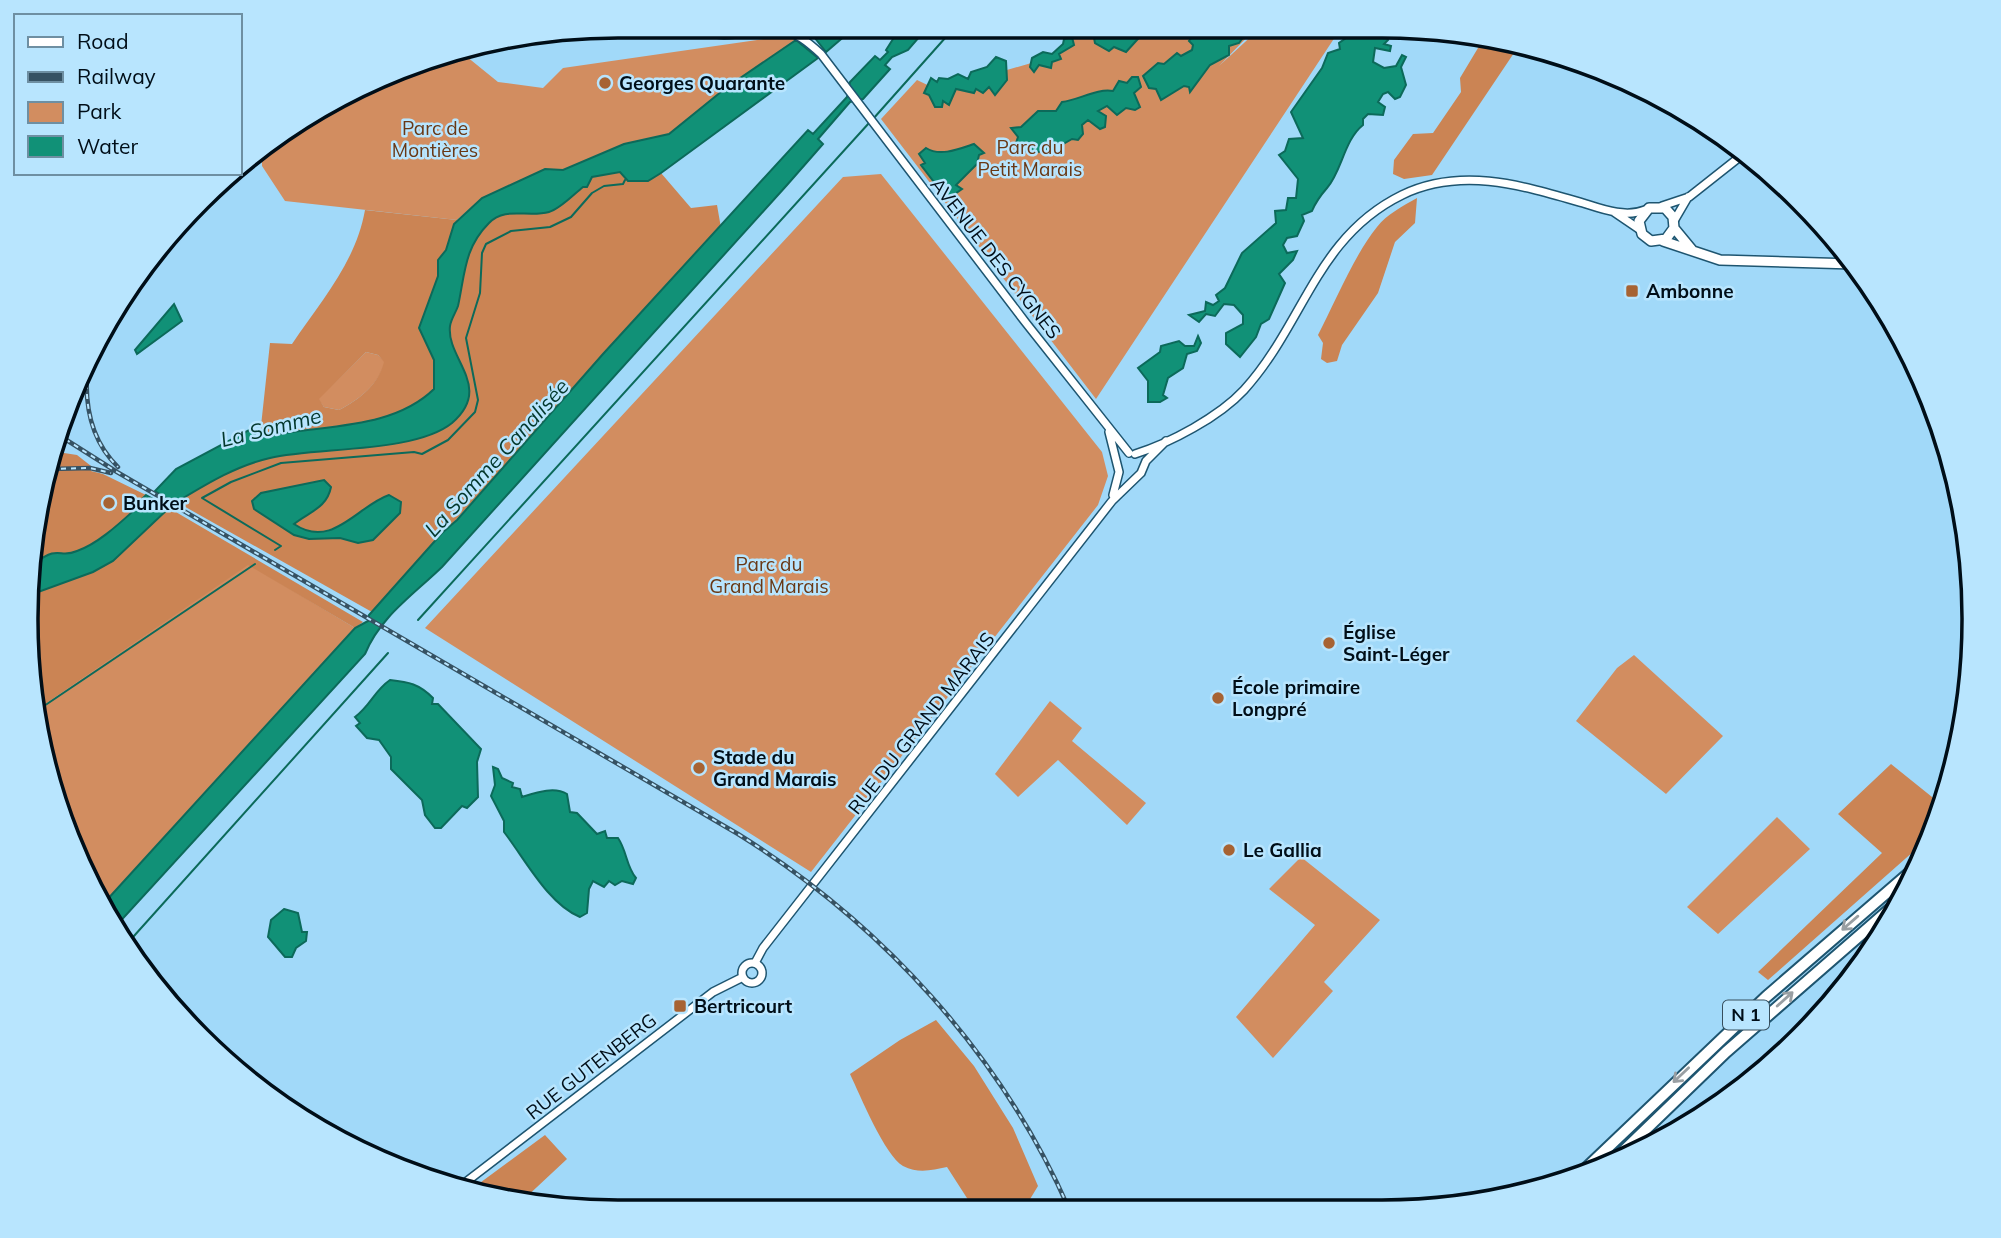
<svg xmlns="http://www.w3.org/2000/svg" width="2001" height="1238" font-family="Mulish,sans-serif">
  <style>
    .green { fill: #d28d60 }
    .forest { fill: #cb8454; fill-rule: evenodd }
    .water { fill: #119177; stroke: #0c6a5a; stroke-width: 2 }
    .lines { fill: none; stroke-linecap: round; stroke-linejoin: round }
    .stream { stroke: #0c6a5a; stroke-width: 2 }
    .minor-casing { stroke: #1e5570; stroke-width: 10 }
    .major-casing { stroke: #1e5570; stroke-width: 12 }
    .highway-casing { stroke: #1e5570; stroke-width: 14 }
    .minor { stroke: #fff; stroke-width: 7 }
    .major { stroke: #fff; stroke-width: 9 }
    .highway { stroke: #fff; stroke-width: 10 }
    .rail-casing { stroke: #365263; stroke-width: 4.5 }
    .rail { stroke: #b8e5fe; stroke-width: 2; stroke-dasharray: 5; stroke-linecap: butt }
    .oneway { stroke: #999fa3 }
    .poi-dot { fill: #a76333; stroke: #b8e5fe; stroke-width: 2.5 }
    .labels { text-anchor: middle; stroke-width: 5; stroke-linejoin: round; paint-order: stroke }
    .shield { fill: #b8e5fe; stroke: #374e5d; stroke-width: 2 }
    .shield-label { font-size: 18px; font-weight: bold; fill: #000e18 }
    .poi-label { font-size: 19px; font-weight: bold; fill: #000e18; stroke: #b8e5fe; text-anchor: start }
    .park-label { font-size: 19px; fill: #693815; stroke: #b8e5fe }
    .street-label { font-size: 19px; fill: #000e18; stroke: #b8e5fe }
    .water-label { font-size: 21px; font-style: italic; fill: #03372c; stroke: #b8e5fe }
    .rim { fill: none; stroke: #000e18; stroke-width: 3.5 }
  </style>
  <rect width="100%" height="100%" fill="#a1d9f9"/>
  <path class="green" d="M 1126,29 L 1254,30 L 1219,66 L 1258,30 L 1339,31 L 1096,399 L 881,119 L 917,80 L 938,90 L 1045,59 L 1071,39 L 1117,38 Z
    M 784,36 L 796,40 L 727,87 L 669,134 L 624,144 L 563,170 L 545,169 L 482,198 L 457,220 L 285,201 L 262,166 L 262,152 L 289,126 L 429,58 L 461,52 L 498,82 L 543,88 L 563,68 Z
    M 881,174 L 1102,452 L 1108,476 L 1098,505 L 811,872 L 425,628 L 843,177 Z
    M 366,352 L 378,355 L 385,362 C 378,385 360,399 339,410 L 324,407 L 318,399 Z
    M 248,564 L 355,628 L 105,902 L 47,773 L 38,709 Z
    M 1634,655 L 1723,736 L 1666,794 L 1576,721 L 1617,668 Z
    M 1050,701 L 1082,728 L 1072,741 L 1146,803 L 1127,825 L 1058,760 L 1018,797 L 995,774 Z
    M 1777,817 L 1810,849 L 1718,934 L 1687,907 Z
    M 1301,857 L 1380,920 L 1324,982 L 1333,991 L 1273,1058 L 1236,1017 L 1315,925 L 1269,889 Z"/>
  <path class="forest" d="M 1484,38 L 1518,47 L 1432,175 L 1404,179 L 1393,174 L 1394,160 L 1413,134 L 1433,133 L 1461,92 L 1460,78 Z
    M 609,167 L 661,173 L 691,208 L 717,205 L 721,228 L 372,612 L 173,500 L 217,470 L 461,413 L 447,337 L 456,269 L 483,220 Z
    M 1417,198 L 1415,223 L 1395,242 L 1378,293 L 1342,345 L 1337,361 L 1327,363 L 1321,359 L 1323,343 L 1318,335 C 1334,304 1356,252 1377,227 C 1387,214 1403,206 1417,198 Z
    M 365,210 L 457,220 L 428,327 L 441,380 L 431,403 L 399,419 L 260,435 L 270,343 L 292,344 C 321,301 356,262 365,210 ZM 366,352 L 378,355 L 384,362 C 378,385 360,399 339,410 L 324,407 L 319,399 Z
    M 64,453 L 77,455 L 91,466 L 91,471 L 103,474 L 146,495 L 139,502 L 142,503 C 128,536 67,557 35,567 L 53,456 Z
    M 169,508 L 363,622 L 355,628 L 248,565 L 38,709 L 26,619 L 31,590 L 114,553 Z
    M 1891,764 L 1942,805 L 1931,836 L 1768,980 L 1758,972 L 1882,853 L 1838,814 Z
    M 936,1020 L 974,1066 L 1013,1128 L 1038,1186 L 1024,1209 L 974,1209 L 947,1167 C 932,1170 919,1174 903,1166 C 885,1156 860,1095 850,1074 L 900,1040 Z
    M 545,1135 L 567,1159 L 522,1201 L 473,1188 Z"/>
  <path class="water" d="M 807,28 L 807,27 L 854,28 L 826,52 Z
    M 900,28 L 927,28 L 908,50 L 892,57 L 885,65 L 890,69 L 863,99 L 850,102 L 818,139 L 823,144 L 787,185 L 442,567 C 413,595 380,617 365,654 L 116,926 L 105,902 L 355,628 L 368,621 L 369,615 L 442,533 L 457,520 L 603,354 L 808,130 L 813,134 L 847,97 L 850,82 L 875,56 L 880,60 L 888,52 L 886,50 Z
    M 1103,29 L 1146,29 L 1146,30 L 1126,52 L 1114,47 L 1109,51 L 1095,43 L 1094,38 L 1100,36 Z
    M 1204,30 L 1249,30 L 1243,32 L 1244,36 L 1239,43 L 1229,46 L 1229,55 L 1210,65 L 1190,92 L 1189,87 L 1184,86 L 1161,100 L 1156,89 L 1149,88 L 1143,76 L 1158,63 L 1164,64 L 1177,53 L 1181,56 L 1192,50 L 1193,45 L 1189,41 L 1193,36 L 1201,38 L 1207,32 Z
    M 1356,31 L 1384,31 L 1388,40 L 1384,44 L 1391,46 L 1390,51 L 1375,48 L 1373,62 L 1384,68 L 1396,66 L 1402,55 L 1406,57 L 1401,67 L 1406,85 L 1400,97 L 1395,99 L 1388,92 L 1383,94 L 1378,102 L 1385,107 L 1383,115 L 1368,114 L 1363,119 L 1363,125 C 1344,140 1342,171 1327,188 C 1320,196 1316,201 1312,211 L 1302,215 L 1304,221 L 1297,236 L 1287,238 L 1283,245 L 1287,253 L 1297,251 L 1293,260 L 1279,274 L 1285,283 L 1269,319 L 1261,324 L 1256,337 L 1240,357 L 1226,344 L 1226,333 L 1243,324 L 1243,315 L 1234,305 L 1224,304 L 1215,316 L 1206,314 L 1199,322 L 1189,315 L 1205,311 L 1206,302 L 1213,305 L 1219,301 L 1216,295 L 1225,288 L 1242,253 L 1276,223 L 1275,211 L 1286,210 L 1288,198 L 1296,198 L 1298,179 L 1279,155 L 1285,151 L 1289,139 L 1303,138 L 1291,112 L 1322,68 L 1328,53 L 1340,49 L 1339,43 Z
    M 1072,37 L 1074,45 L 1059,54 L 1061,59 L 1052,62 L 1051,68 L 1039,65 L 1034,72 L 1030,67 L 1032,58 L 1043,52 L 1052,54 L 1063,44 L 1064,39 Z
    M 796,40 L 818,58 L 661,173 L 648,181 L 628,181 L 620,172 L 592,177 L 587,187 L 583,187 C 573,195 560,209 549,212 C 528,218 505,206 489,223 C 464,248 465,274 458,306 C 456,312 451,319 450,326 C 446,359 494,387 452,423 C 415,453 318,447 270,458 C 235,466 205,485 175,503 L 155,491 L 176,469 L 249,430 L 264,437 C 320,424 391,431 434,389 L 434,360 L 419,328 L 438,276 L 438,260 L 446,250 L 454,224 L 482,198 L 545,169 L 563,170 L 624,144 L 669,134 L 727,87 Z
    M 996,57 L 1006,61 L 1007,80 L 995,95 L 989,87 L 983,93 L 976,89 L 974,93 L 956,89 L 949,105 L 943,101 L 942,107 L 935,107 L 929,95 L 924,93 L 931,78 L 937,82 L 939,78 L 948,79 L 958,74 L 968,79 L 971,72 L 987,67 Z
    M 1132,77 L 1138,77 L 1141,87 L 1134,93 L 1140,107 L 1135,110 L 1126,108 L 1117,115 L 1107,106 L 1098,111 L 1106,116 L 1105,127 L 1100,129 L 1088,120 L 1082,125 L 1083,134 L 1078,140 L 1072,139 C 1056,149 1032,159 1015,146 L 1018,137 L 1011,128 L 1021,127 L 1038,111 L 1056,111 L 1062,102 C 1079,100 1097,88 1113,91 L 1119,81 L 1127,83 Z
    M 974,144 L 984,153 L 979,155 L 977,164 L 956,185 L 962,189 L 946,200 L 942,184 L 934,182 L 921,165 L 925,163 L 919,154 L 926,148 C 940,157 959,149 974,144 Z
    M 174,304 L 182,321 L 137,354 L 135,350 Z
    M 1198,336 L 1201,343 L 1197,351 L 1187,354 L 1183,368 L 1168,378 L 1163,395 L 1167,398 L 1160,402 L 1148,402 L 1148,381 L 1138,368 L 1160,352 L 1161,346 L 1179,341 L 1185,346 L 1194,346 Z
    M 324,480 L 331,487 C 327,508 309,512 294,524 C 332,550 357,506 389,495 L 401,502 L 400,513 L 373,540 L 358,543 L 340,538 L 309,539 L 294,535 L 254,509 L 252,501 L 261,493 Z
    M 146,495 L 169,508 L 113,561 L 93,572 L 30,595 L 35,563 C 61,544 58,559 77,551 C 100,543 123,520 141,504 L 139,502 Z
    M 390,680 C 409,682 419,684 433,698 L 432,704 L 438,704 L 481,749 L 477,762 L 478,797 L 467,808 L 462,806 L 441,828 L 435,828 L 425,815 L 422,800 L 391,769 L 391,757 L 379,740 L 367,738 L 356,726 L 360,723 L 355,717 C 371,705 374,691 390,680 Z
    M 493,767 L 498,769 L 502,778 L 513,783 L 512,787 L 520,789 L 522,797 C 535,793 554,786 567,794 L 570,812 L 577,813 L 597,834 L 605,831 L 607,838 L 618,838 C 627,851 626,866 636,878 L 633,884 L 622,881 L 615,885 L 609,881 L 604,887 L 593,881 L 589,889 L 587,913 L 580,917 C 548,904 525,859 504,832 L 504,821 L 491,796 L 495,785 Z
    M 284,909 L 298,913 L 302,932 L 307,932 L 306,941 L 296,948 L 292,957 L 285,957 L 268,937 L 271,920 Z"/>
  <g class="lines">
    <path class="stream" d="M 873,119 L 954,28
      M 275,550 L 281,546 L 202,498 L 231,482 L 281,463 L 414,452 L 422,454 L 448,440 L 475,412 L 478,400 L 466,338 L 480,293 L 482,253 L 486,244 L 511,231 L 550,227 L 571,217 L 592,193 L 604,186 L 623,184 L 625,180
      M 418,620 L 869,123
      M 38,710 L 255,564
      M 125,946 L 388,653"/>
    <defs>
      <path id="minor" d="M 704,27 C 721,45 756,25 779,29 C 796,32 808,42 821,54 L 1026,323 L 1129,453
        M 1662,206 L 1689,197 L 1746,152
        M 1614,212 L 1639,229
        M 1674,221 L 1688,197
        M 1109,432 L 1119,472 L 1113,495
        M 1135,454 C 1170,443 1219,417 1244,390 C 1304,324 1316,237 1402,195 C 1462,166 1524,186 1583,203 C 1602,209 1625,218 1645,210
        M 755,963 L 763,948 L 1112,501 L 1141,473 L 1146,461 L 1166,441
        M742 973a10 10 0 1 1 20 0a10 10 0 1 1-20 0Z
        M 462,1185 L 713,992 L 743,977"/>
      <path id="major" d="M 1674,228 L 1666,239 L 1651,241 L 1642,234 L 1639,221 L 1649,208 L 1665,208 L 1673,217 L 1674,228 L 1693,251
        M 1663,241 L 1720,260 L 1853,264"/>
      <path id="highway" d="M 1611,1163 L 1726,1052 L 1905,896
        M 1578,1176 L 1766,997 L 1921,863"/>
    </defs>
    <use href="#minor" class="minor-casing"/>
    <use href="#major" class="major-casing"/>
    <use href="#highway" class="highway-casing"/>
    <use href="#minor" class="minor"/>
    <use href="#major" class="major"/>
    <use href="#highway" class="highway"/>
    <defs>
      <path id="rail" d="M 87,374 C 85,408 92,442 118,467
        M 57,434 L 117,472 L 738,834 C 881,923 1001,1054 1069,1209
        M 51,469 L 90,468 L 111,473"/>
    </defs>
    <use href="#rail" class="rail-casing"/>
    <use href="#rail" class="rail"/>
  </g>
  <defs><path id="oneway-shaft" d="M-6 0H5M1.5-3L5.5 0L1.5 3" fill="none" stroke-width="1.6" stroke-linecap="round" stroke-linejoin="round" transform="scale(1.75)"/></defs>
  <g class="oneway">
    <use href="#oneway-shaft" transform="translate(1850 923) rotate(139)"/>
    <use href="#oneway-shaft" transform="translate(1785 999) rotate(-42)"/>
    <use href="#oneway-shaft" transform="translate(1681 1075) rotate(137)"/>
  </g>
  <g class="poi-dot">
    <circle cx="605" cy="83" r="7"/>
    <rect x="1625" y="284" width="14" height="14" rx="3.5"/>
    <circle cx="109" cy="503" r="7"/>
    <circle cx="1329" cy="643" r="7"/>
    <circle cx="1218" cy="698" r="7"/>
    <circle cx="699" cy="768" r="7"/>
    <circle cx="1229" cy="850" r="7"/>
    <rect x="673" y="999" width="14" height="14" rx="3.5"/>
  </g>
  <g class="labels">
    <rect class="shield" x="1723" y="1000.5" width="46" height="29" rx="5"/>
    <g class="shield-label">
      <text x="1746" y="1021">N 1</text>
    </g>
    <g class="poi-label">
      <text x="619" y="90">Georges Quarante</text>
      <text x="1646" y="298">Ambonne</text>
      <text x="123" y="510">Bunker</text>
      <text x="1343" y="639">Église<tspan x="1343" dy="22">Saint-Léger</tspan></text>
      <text x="1232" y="694">École primaire<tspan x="1232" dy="22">Longpré</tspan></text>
      <text x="713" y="764">Stade du<tspan x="713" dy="22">Grand Marais</tspan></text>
      <text x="1243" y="857">Le Gallia</text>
      <text x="694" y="1013">Bertricourt</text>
    </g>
    <g class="park-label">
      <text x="435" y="135">Parc de<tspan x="435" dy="22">Montières</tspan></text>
      <text x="1030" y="154">Parc du<tspan x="1030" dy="22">Petit Marais</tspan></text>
      <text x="769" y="571">Parc du<tspan x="769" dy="22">Grand Marais</tspan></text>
    </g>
    <g class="street-label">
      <text transform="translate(996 258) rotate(52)" y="7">AVENUE DES CYGNES</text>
      <text transform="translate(921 723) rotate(-52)" y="7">RUE DU GRAND MARAIS</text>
      <text transform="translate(591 1066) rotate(-38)" y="7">RUE GUTENBERG</text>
    </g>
    <g class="water-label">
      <text transform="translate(271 428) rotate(-14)" y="7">La Somme</text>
      <text transform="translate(497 458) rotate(-48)" y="7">La Somme Canalisée</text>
    </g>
  </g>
  <path d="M0 0H2001V1238H0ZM618 38H1382A580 580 0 0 1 1962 618V620A580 580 0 0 1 1382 1200H618A580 580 0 0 1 38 620V618A580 580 0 0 1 618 38Z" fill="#b8e5fe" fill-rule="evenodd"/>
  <path class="rim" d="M618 38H1382A580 580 0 0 1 1962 618V620A580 580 0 0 1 1382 1200H618A580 580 0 0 1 38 620V618A580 580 0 0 1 618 38Z"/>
  <rect x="14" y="14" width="228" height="161" fill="#b8e5fe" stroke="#6e8fa2" stroke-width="2"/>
  <rect x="28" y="37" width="35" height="10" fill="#ffffff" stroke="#6e8fa2" stroke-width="2"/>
  <text x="77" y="49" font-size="21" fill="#000e18">Road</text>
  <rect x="28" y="72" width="35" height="10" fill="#365263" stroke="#6e8fa2" stroke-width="2"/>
  <text x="77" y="84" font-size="21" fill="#000e18">Railway</text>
  <rect x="28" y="102" width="35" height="21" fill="#d28d60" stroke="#6e8fa2" stroke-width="2"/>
  <text x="77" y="119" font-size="21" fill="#000e18">Park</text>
  <rect x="28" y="136" width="35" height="21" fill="#119177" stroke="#6e8fa2" stroke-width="2"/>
  <text x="77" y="154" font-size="21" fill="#000e18">Water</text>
</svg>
